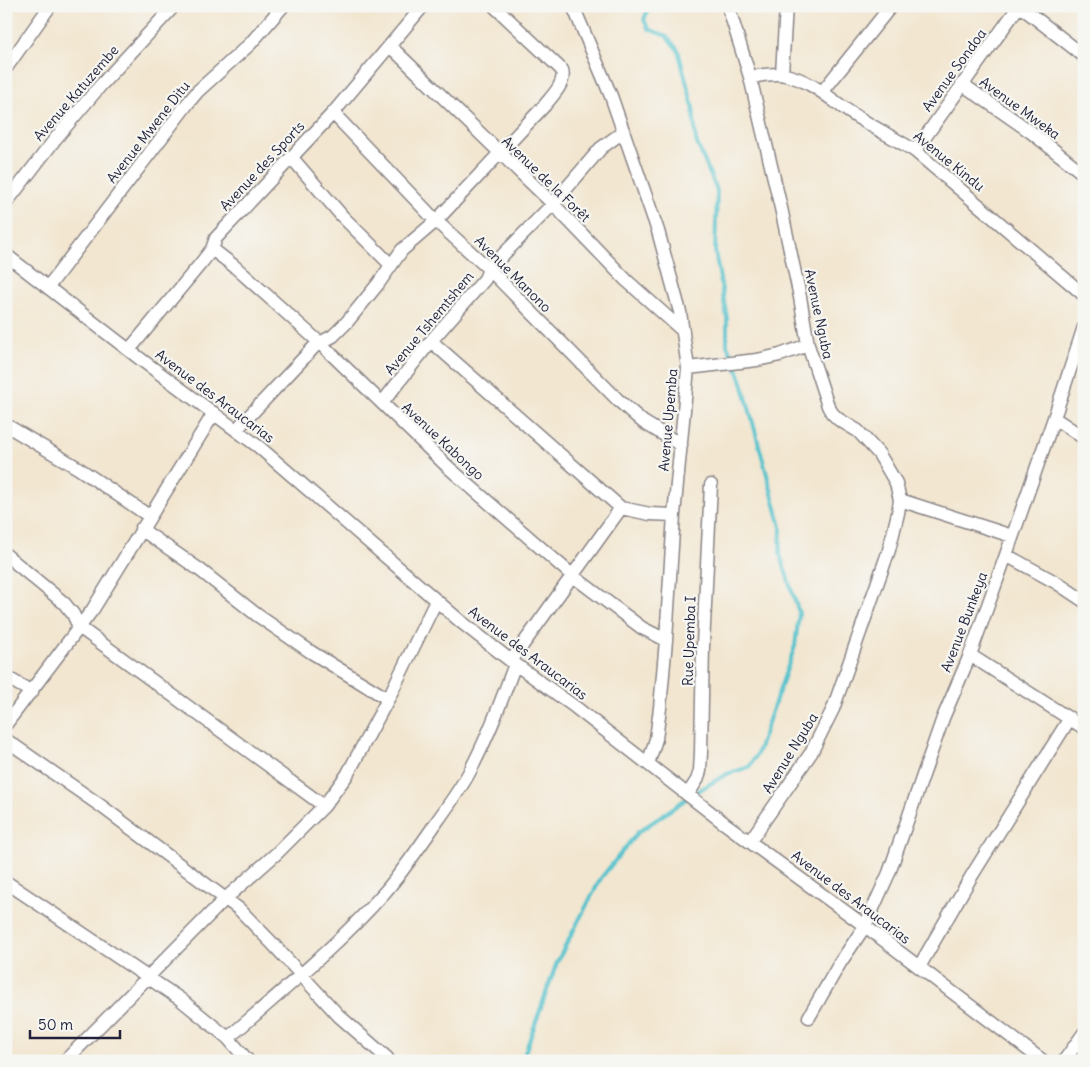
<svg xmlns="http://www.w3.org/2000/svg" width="1090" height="1067" font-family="Delius,sans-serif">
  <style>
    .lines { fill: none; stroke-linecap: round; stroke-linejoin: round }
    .stream { stroke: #56c3cd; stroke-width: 4 }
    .minor-casing { stroke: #8a8486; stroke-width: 15 }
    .minor { stroke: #fff; stroke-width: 12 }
    .labels { text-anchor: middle; stroke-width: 4.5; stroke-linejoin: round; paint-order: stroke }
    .street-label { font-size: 14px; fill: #22223b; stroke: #f6f6f2 }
  </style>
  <rect width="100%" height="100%" fill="#f6f6f2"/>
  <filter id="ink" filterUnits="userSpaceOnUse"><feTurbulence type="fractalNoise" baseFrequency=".02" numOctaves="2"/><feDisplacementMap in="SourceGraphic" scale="10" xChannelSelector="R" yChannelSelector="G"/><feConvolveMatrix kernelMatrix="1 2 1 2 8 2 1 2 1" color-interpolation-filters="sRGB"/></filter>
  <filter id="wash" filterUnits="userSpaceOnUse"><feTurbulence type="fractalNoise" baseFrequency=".0096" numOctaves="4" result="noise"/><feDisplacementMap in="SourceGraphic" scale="20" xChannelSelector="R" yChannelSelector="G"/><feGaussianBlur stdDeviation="1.12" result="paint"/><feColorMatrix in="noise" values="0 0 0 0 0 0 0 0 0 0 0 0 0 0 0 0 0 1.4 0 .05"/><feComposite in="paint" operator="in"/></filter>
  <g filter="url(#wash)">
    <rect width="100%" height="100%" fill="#f2e6d0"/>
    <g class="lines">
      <path class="stream" d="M 649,6 L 644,20 L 649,29 L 666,36 L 678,50 L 693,107 L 696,141 L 717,191 L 715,251 L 727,318 L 727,345 L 733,359
        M 698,791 L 727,774 L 749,767 L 757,754 L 795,646 L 799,613 L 780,554 L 781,527 L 742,382 L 736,366
        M 522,1061 L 557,962 L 601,878 L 637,833 L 686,799"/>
    </g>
  </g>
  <g filter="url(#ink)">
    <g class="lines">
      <defs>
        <path id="minor" d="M 573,6 L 611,96 L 658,231 L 680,312 L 688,368 L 674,515 L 666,640 L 660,708 L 656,739 L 648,764
          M 728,6 L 750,77 L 781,208 L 800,297 L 808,345 L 828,406 L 832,413 L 838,419 L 858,431 L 879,454 L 896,483 L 900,500 L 898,513 L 889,550 L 833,709 L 811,753 L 750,841
          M 1020,6 L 1084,56
          M 390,46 L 553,204 L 626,280 L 683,331
          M 6,68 L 50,6
          M 782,74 L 786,6
          M 750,77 C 761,76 774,72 785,75 C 810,80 828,97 848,111 C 870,126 893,137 915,151 L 1084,295
          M 962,84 L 1031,132 L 1084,174
          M 823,91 L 891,6
          M 333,113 L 436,221 L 489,269 L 618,400 L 643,422 L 681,445
          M 915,151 L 1019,6
          M 292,158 L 342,216 L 391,265
          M 6,203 L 56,138 L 100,86 L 174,6
          M 212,249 L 234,266 L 320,343 L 448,467 L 573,576 L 642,628 L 666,640
          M 6,255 L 143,361 L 259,447 L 460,621 L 511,661 L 575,707 L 724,823 L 865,926 L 1043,1061
          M 48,287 L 188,103 L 198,91 L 250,44 L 283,6
          M 431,341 L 621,508 L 650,514 L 674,515
          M 129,350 L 202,262 L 212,249 L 216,238 L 333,113 L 423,6
          M 688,368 L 757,360 L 780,355 L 808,345
          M 382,403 L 431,341 L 485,279 L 489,269 L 553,204 L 601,148 L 623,132
          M 1054,418 L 1084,438
          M 6,425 L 78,468 L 149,516
          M 236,430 L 316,345 L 333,336 L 347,322 L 378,284 L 402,250 L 436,221 L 545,105 C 552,96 566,83 562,70 L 494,6
          M 900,500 L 1012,536
          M 141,529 L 200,570 L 257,615 L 311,652 L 388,699
          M 6,555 L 64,603 L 73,614 L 79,627 L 324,806
          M 1006,555 L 1057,583 L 1084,601
          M 970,655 L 1084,728
          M 511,661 L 621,508
          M 6,677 L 32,692
          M 6,724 L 93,609 L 214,413
          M 6,740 L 101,806 L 239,909 L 271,942 L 339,1016 L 387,1058
          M 688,794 L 697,780 L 700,771 L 701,752 L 703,645 L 711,485
          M 6,882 L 180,999 L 228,1038 L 248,1061
          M 919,967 L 971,877 L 1070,718
          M 809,1017 L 840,963 L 865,926 L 889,873 L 943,718 L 970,655 L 1006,555 L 1054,418 L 1084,327
          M 228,1038 C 280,993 338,945 384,893 C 404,870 421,845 438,820 C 450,803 462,787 471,769 C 489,735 502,699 515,664
          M 65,1061 L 225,899 L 277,853 L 324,806 L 347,775 L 388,699 L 436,601
          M 1064,1061 L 1084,1033"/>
      </defs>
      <use href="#minor" class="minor-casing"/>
      <use href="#minor" class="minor"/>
    </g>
  </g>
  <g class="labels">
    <g class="street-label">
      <text transform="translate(954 70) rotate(-54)" y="5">Avenue Sondoa</text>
      <text transform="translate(76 93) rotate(-49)" y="5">Avenue Katuzembe</text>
      <text transform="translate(1020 108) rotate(36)" y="5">Avenue Mweka</text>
      <text transform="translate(148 132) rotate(-52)" y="5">Avenue Mwene Ditu</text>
      <text transform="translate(949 161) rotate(39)" y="5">Avenue Kindu</text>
      <text transform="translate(262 166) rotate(-47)" y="5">Avenue des Sports</text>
      <text transform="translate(546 179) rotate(44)" y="5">Avenue de la Forêt</text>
      <text transform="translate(513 274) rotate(45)" y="5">Avenue Manono</text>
      <text transform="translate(819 314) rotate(78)" y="5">Avenue Nguba</text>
      <text transform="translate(429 323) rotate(-50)" y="5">Avenue Tshemtshem</text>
      <text transform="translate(215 396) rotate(37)" y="5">Avenue des Araucarias</text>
      <text transform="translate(668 420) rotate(-85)" y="5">Avenue Upemba</text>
      <text transform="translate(443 441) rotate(43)" y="5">Avenue Kabongo</text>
      <text transform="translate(964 622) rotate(-69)" y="5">Avenue Bunkeya</text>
      <text transform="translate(689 641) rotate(-88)" y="5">Rue Upemba I</text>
      <text transform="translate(528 653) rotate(37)" y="5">Avenue des Araucarias</text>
      <text transform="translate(790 753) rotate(-58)" y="5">Avenue Nguba</text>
      <text transform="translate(851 897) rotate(37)" y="5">Avenue des Araucarias</text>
    </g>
  </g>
  <rect width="1090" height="1067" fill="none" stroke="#f6f6f2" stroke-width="25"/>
  <path d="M30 1030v8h90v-8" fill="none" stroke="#22223b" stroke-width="2.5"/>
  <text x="38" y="1030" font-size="15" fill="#22223b" stroke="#f6f6f2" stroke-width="4" paint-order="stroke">50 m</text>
</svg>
